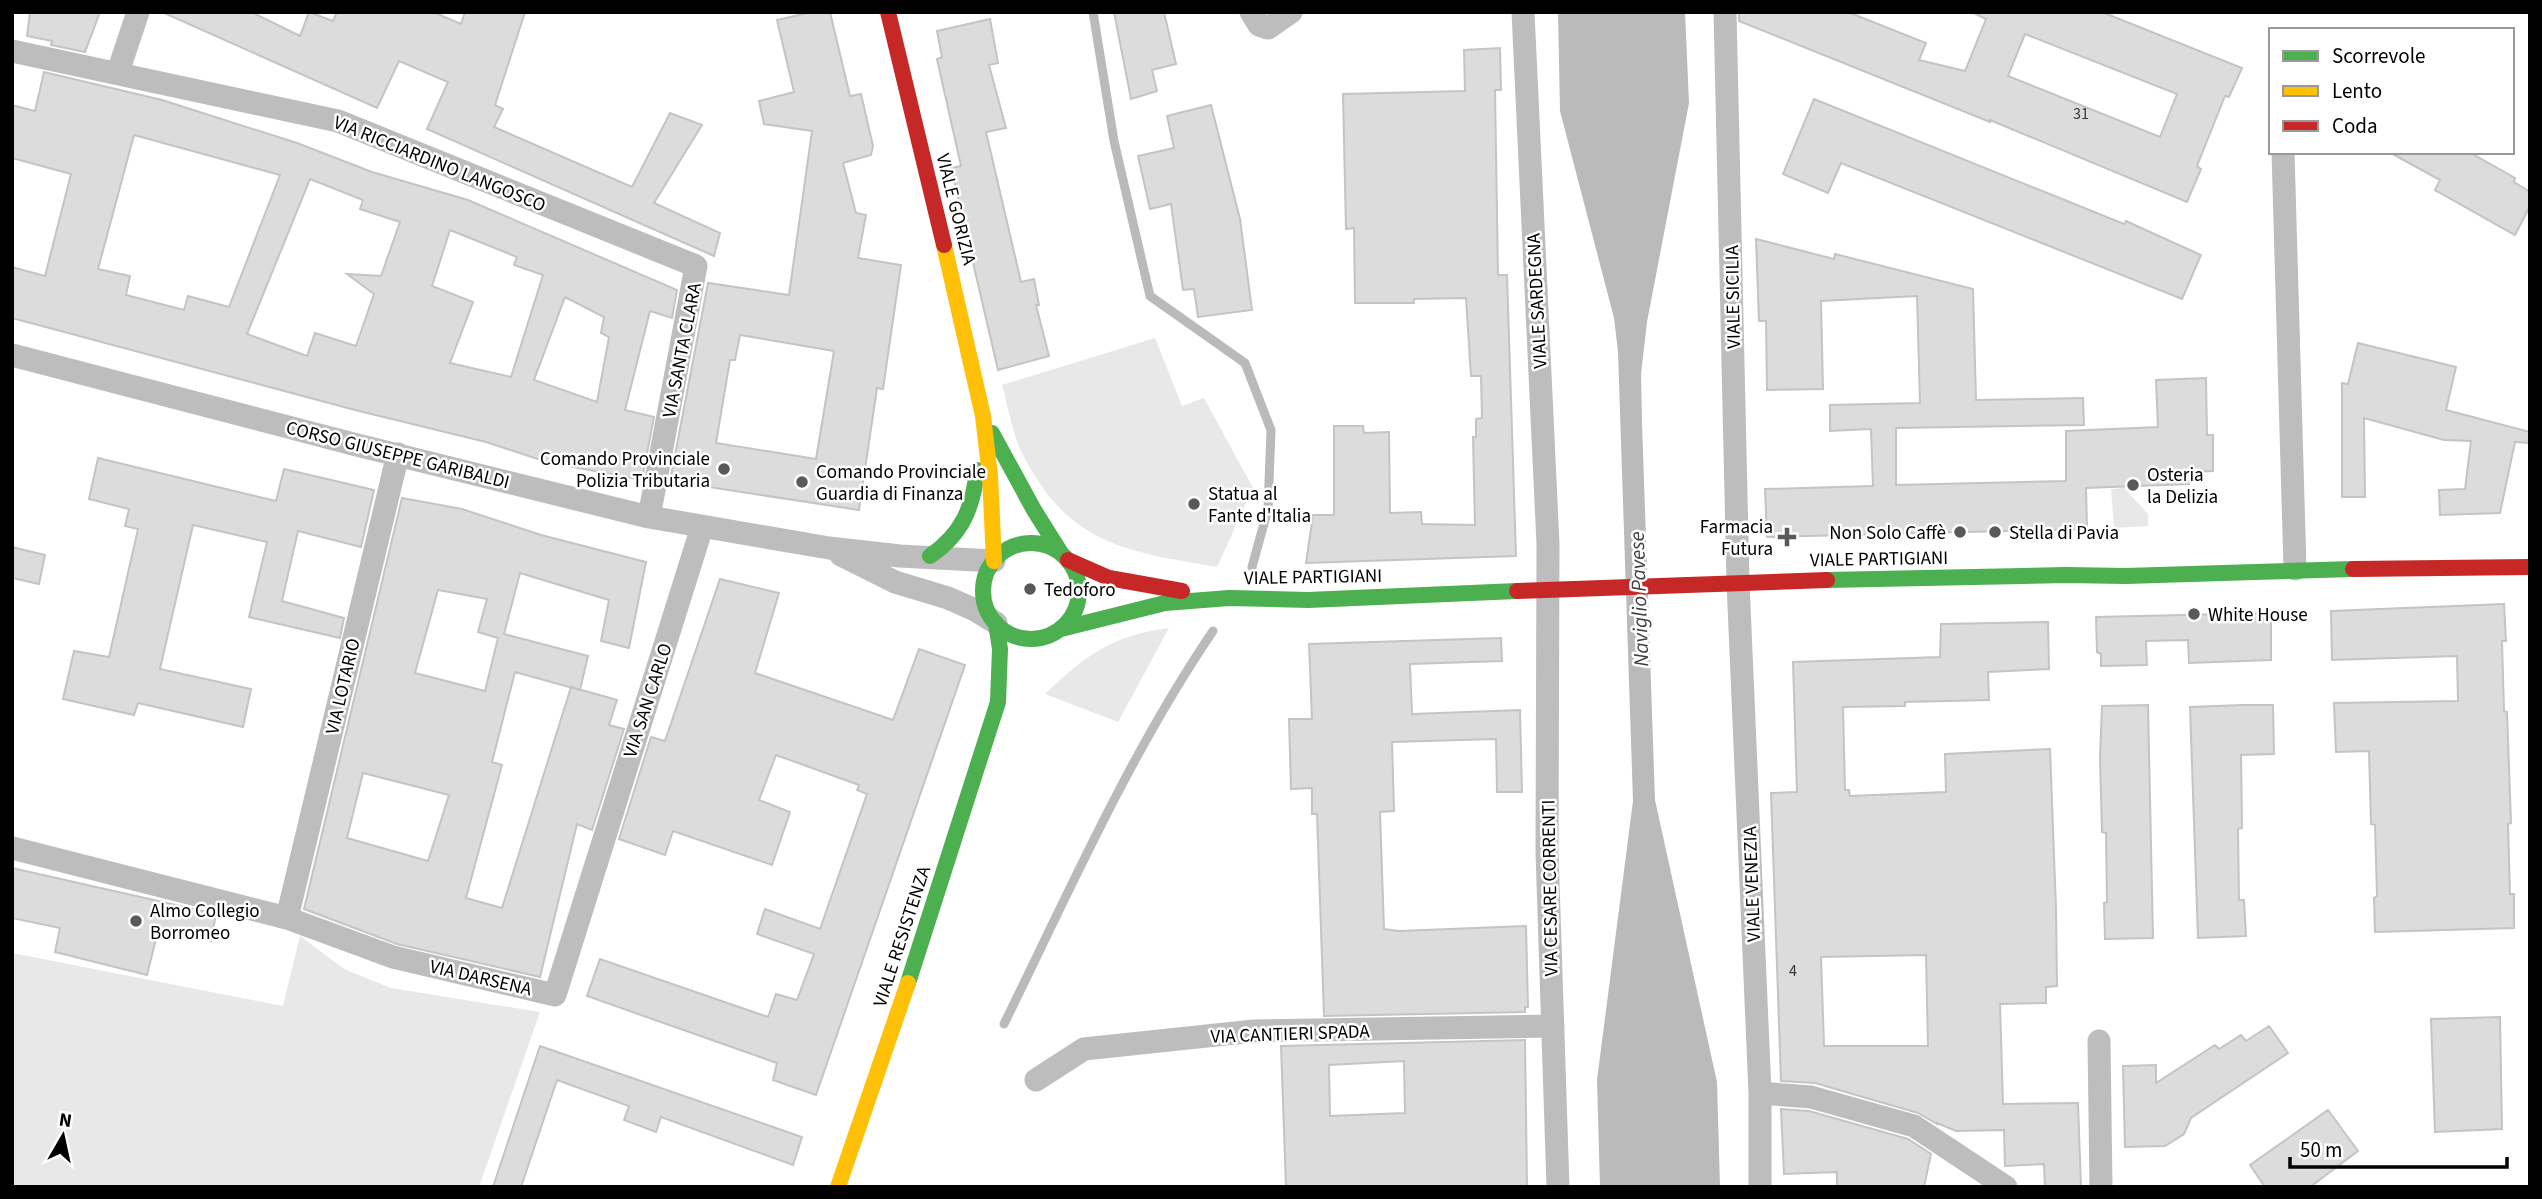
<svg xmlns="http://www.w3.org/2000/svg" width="2542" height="1199" font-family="'Source Sans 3',sans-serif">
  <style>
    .green { fill: #e8e8e8 }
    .water { fill: #bababa }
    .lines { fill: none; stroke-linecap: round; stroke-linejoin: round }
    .stream { stroke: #bababa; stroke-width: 9 }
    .building { fill: #dcdcdc; stroke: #c4c4c4; stroke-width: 2; fill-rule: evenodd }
    .street { stroke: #bdbdbd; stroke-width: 23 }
    .fast { stroke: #4caf50; stroke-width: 16 }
    .slow { stroke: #ffc107; stroke-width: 16 }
    .jam { stroke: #c62828; stroke-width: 16 }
    .poi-dot { fill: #595959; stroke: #fff; stroke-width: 2.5 }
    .labels { text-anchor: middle; stroke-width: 5; stroke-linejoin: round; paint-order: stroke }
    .number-label { font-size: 16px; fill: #373737 }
    .street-label { font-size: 19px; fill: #000; stroke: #fff }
    .poi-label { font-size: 19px; fill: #000; stroke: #fff; text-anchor: start }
    .water-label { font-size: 21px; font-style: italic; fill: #3e3e3e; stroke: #fff }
  </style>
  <rect width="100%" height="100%" fill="#fff"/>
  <path class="green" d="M 1155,338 L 1182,406 L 1204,398 L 1253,488 L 1217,567 C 1123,551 1067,544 1021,451 C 1012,432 1008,406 1002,385 Z
    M 2124,488 L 2148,514 L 2148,526 L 2114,528 L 2111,489 Z
    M 1169,628 L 1118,722 L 1045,694 C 1085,656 1112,635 1169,628 Z
    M 300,936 L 344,969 L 391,988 L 540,1012 L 479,1187 L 12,1187 L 12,953 L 283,1006 Z"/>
  <path class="water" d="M 1558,12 L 1685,12 L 1689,103 L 1647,322 L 1641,374 L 1642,423 L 1655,800 L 1717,1082 L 1720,1187 L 1600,1187 L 1597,1080 L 1633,801 L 1618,352 L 1614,318 L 1560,111 Z"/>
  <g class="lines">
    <path class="stream" d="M 1093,12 L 1114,141 L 1150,296 L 1245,363 L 1271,430 L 1268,509 L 1252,567
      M 1004,1024 C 1069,892 1130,753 1213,631"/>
  </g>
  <path class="building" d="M 30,12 L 100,12 L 85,52 L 51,45 L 52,41 L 27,36 Z
    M 162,12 L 251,12 L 300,36 L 309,12 L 333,21 L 337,12 L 433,12 L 461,24 L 465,12 L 525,12 L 495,105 L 503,109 L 494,127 L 632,187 L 670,113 L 702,125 L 654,203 L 720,233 L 714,256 L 427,129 L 448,82 L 399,61 L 377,108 Z
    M 812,12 L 830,12 L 850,96 L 861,94 L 873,146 L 871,155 L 843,163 L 856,213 L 866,215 L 858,258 L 901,265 L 883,389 L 877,388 L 859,510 L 670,481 L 708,283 L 789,295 L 812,131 L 764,124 L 759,101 L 794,92 L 777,20 ZM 740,335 L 834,351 L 816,459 L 716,443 L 730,360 L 735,360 Z
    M 1114,12 L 1164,12 L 1176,64 L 1152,70 L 1157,91 L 1131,99 Z
    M 1739,12 L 1848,12 L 1926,43 L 1919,60 L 1965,71 L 1986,19 L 1972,12 L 2102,12 L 2242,68 L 2229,97 L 2225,96 L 2197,166 L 2201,169 L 2187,202 L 1990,120 L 1990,122 L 1739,21 ZM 2025,34 L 2177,94 L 2160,137 L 2008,76 Z
    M 990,19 L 998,63 L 989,65 L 1006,128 L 986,132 L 1021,282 L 1034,279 L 1039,305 L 1036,305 L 1049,356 L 998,370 L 951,168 L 961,166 L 937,59 L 942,57 L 937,31 Z
    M 1500,48 L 1501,90 L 1495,90 L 1498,275 L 1507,275 L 1516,556 L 1306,563 L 1313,515 L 1334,515 L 1334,426 L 1363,426 L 1364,433 L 1389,432 L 1390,513 L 1421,512 L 1422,524 L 1475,525 L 1473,437 L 1476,437 L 1476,419 L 1482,418 L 1481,376 L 1471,376 L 1466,298 L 1414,299 L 1414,303 L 1355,303 L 1354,228 L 1346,229 L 1343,94 L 1465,91 L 1464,50 Z
    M 44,72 L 162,100 L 297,143 L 372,172 L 468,200 L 677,290 L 672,318 L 650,311 L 625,410 L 654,417 L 642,480 L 547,462 L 486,442 L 355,410 L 12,318 L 12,267 L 45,276 L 71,174 L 12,158 L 12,105 L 35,111 ZM 134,135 L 280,175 L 229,307 L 188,296 L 184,310 L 126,295 L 130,276 L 98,269 ZM 310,179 L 363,200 L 360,209 L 400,222 L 381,276 L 347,274 L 374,294 L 356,346 L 315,333 L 307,356 L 247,334 ZM 450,230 L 517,257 L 514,265 L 543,275 L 511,377 L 450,363 L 473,302 L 432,286 ZM 565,297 L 604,317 L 601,333 L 609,337 L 597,402 L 534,380 Z
    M 1814,99 L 2124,224 L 2126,221 L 2201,255 L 2182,299 L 1841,163 L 1828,193 L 1783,174 Z
    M 1211,105 L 1240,219 L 1252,310 L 1198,317 L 1194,289 L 1183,290 L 1171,204 L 1150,209 L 1138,156 L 1174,148 L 1167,116 Z
    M 2389,152 L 2469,152 L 2515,178 L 2514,182 L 2530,192 L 2530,206 L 2515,235 L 2435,190 L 2440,180 Z
    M 1756,239 L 1834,259 L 1835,254 L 1973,289 L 1976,400 L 2083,398 L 2084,425 L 1896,428 L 1896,485 L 2066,481 L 2066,431 L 2158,427 L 2156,380 L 2206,378 L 2207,435 L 2213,435 L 2213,471 L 2189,472 L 2189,484 L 2086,488 L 2087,529 L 1767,537 L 1765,489 L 1873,486 L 1871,429 L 1830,431 L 1830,405 L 1920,403 L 1917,296 L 1821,301 L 1823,389 L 1767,390 L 1766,321 L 1759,321 Z
    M 2358,343 L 2456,367 L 2446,410 L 2530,432 L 2530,443 L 2515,442 L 2500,513 L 2440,515 L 2439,490 L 2465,489 L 2471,441 L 2444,440 L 2364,418 L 2365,497 L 2342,497 L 2342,383 L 2348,384 Z
    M 98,458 L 276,501 L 284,469 L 374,490 L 361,547 L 298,531 L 282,601 L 344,618 L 340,638 L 249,617 L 267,542 L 193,525 L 160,669 L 251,689 L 243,727 L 138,703 L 134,715 L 63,699 L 74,651 L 109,657 L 138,529 L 125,526 L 129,509 L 89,499 Z
    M 402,498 L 462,509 L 541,535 L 646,562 L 629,648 L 601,641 L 609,600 L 520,573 L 504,634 L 588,656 L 580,690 L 515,672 L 492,762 L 502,765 L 466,898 L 502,908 L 571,687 L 617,700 L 609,725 L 624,729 L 592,830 L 577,824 L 540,977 L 397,944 L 304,909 ZM 438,590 L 487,599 L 478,632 L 498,638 L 485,691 L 415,673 ZM 363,773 L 449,795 L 428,861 L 347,838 Z
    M 12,547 L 45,555 L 39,584 L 12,578 Z
    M 720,579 L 779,593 L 755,673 L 893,720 L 919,649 L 965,665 L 816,1095 L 773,1080 L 777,1063 L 587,996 L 600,959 L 768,1017 L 776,994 L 797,1000 L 814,954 L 757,934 L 765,909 L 820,929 L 867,794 L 857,790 L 859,785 L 776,755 L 759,800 L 790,812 L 772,865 L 673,831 L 665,855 L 619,839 L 651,737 L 665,741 Z
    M 2504,604 L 2506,641 L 2502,641 L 2504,711 L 2507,712 L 2511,823 L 2508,824 L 2510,894 L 2514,894 L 2514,928 L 2375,932 L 2374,898 L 2377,896 L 2375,825 L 2371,824 L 2369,751 L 2336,752 L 2334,703 L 2458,701 L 2457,656 L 2332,660 L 2331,611 Z
    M 2271,613 L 2271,660 L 2189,663 L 2188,640 L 2146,641 L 2147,665 L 2101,666 L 2101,654 L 2097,652 L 2096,617 Z
    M 2048,622 L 2049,669 L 1988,672 L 1989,700 L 1905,702 L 1905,706 L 1843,707 L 1845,790 L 1849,790 L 1850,796 L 1946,792 L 1945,754 L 2050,749 L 2056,909 L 2057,986 L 2046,987 L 2046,1003 L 2000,1004 L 2003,1104 L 2078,1103 L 2081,1187 L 2045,1187 L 2044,1164 L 2005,1166 L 2004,1130 L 1956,1131 L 1937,1123 L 1937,1124 L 1918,1113 L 1815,1083 L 1781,1081 L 1771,793 L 1797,792 L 1793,662 L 1940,657 L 1941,624 ZM 1926,955 L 1928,1046 L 1824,1046 L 1821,957 Z
    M 1501,638 L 1502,661 L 1410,664 L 1412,714 L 1520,710 L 1522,792 L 1497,792 L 1496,739 L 1392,742 L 1394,811 L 1380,812 L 1384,929 L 1399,931 L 1526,926 L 1528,1007 L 1525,1007 L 1525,1012 L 1324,1016 L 1317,814 L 1312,814 L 1312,788 L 1291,789 L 1289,719 L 1312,719 L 1309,644 Z
    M 2148,705 L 2153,938 L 2105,939 L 2104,903 L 2107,902 L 2106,833 L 2102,832 L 2100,758 L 2102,706 Z
    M 2243,705 L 2273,705 L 2274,754 L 2241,755 L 2242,828 L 2238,829 L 2239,900 L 2244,900 L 2246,936 L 2198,938 L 2190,707 Z
    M 12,868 L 216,914 L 211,941 L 158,931 L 147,975 L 55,952 L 60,928 L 12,918 Z
    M 2500,1017 L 2502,1129 L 2435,1132 L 2431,1019 Z
    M 2269,1026 L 2288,1053 L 2191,1118 L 2184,1134 L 2165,1146 L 2125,1147 L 2123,1066 L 2156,1065 L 2156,1083 L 2215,1045 L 2219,1049 L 2241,1035 L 2246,1041 Z
    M 1525,1040 L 1527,1187 L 1286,1187 L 1281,1046 ZM 1404,1061 L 1405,1113 L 1330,1116 L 1329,1065 Z
    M 540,1046 L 802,1137 L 793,1165 L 661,1117 L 656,1132 L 624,1120 L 629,1106 L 557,1080 L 521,1187 L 493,1187 Z
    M 1781,1109 L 1809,1111 L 1908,1139 L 1931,1154 L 1924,1187 L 1837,1187 L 1837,1172 L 1784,1174 Z
    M 2328,1110 L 2358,1151 L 2310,1187 L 2265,1187 L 2250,1165 Z"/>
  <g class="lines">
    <path class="street" d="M 1251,12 L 1259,25 L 1268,28 L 1291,12
      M 1523,12 L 1548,544 L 1547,852 L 1558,1187
      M 1725,12 L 1738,582 L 1760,1093 L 1760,1187
      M 12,51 L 338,121 L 696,266 L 649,517
      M 118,72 L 138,12
      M 2283,152 L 2295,569
      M 12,355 L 357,445 L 649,517 L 829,548 L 900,556 L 994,561
      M 841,555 L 895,582 L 948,598 L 975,610 L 996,623
      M 12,848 L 287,918 L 393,957 L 555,995 L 702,527
      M 287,918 L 398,454
      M 2099,1041 L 2101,1187
      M 1036,1080 L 1084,1049 L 1254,1031 L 1553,1026
      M 1760,1093 L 1811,1097 L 1914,1126 L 2006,1187"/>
    <path class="fast" d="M 992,433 L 1034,510 L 1061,553
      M983 591a48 48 0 1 1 96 0a48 48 0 1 1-96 0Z
      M 930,556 C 962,534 973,508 977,470
      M 1827,580 L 2066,575 L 2126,576 L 2353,569
      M 1061,629 L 1165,603 L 1229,598 L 1308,600 L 1517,591
      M 908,983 L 998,702 L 1000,649 L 996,623"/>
    <path class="slow" d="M 944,245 L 983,416 L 990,476 L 994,561
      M 838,1187 L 908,983"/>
    <path class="jam" d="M 888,12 L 944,245
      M 1068,560 L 1109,578 L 1182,591
      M 2353,569 L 2530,567
      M 1517,591 L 1827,580"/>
  </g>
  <g class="poi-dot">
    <circle cx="724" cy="469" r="7"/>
    <circle cx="802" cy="482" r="7"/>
    <circle cx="2133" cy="485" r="7"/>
    <circle cx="1194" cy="504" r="7"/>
    <circle cx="1960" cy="532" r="7"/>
    <circle cx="1995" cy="532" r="7"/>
    <path d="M1783.5 526.5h7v7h7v7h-7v7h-7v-7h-7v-7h7z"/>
    <circle cx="1030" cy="589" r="7"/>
    <circle cx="2194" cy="614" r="7"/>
    <circle cx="136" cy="921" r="7"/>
  </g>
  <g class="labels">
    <g class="number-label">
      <text x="2081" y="119">31</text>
      <text x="1793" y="976">4</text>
    </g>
    <g class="street-label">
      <text transform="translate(440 163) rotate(22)" y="7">VIA RICCIARDINO LANGOSCO</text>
      <text transform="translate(957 209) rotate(76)" y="7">VIALE GORIZIA</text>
      <text transform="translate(1732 297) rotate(-91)" y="7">VIALE SICILIA</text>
      <text transform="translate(1536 301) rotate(-93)" y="7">VIALE SARDEGNA</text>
      <text transform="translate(681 350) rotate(-79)" y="7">VIA SANTA CLARA</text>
      <text transform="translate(398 454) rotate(14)" y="7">CORSO GIUSEPPE GARIBALDI</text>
      <text transform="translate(1879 558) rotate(-1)" y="7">VIALE PARTIGIANI</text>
      <text transform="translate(1313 576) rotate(-1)" y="7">VIALE PARTIGIANI</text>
      <text transform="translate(342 686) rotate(-77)" y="7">VIA LOTARIO</text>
      <text transform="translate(647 700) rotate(-72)" y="7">VIA SAN CARLO</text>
      <text transform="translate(1751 884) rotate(-92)" y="7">VIALE VENEZIA</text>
      <text transform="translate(1549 888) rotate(-91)" y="7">VIA CESARE CORRENTI</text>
      <text transform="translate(901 936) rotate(-72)" y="7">VIALE RESISTENZA</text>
      <text transform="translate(481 977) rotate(13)" y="7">VIA DARSENA</text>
      <text transform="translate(1290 1033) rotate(-2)" y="7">VIA CANTIERI SPADA</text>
    </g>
    <g class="poi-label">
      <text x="710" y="465" text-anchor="end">Comando Provinciale<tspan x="710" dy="22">Polizia Tributaria</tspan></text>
      <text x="816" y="478">Comando Provinciale<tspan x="816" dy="22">Guardia di Finanza</tspan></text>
      <text x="2147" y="481">Osteria<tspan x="2147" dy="22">la Delizia</tspan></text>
      <text x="1208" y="500">Statua al<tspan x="1208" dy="22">Fante d'Italia</tspan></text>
      <text x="1773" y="533" text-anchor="end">Farmacia<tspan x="1773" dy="22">Futura</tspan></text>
      <text x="1946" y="539" text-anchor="end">Non Solo Caffè</text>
      <text x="2009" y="539">Stella di Pavia</text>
      <text x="1044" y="596">Tedoforo</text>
      <text x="2208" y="621">White House</text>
      <text x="150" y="917">Almo Collegio<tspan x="150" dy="22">Borromeo</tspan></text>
    </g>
    <g class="water-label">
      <text transform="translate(1639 599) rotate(-92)" y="7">Naviglio Pavese</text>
    </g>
  </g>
  <rect width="2542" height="1199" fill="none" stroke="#000000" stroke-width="28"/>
  <rect x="2269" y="28" width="245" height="126" fill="#ffffff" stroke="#999999" stroke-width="2"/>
  <rect x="2283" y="51" width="35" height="10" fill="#4caf50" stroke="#999999" stroke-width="2"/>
  <text x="2332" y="63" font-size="21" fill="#000000">Scorrevole</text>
  <rect x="2283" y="86" width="35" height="10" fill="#ffc107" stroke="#999999" stroke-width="2"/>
  <text x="2332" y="98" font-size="21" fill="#000000">Lento</text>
  <rect x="2283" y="121" width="35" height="10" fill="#c62828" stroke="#999999" stroke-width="2"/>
  <text x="2332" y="133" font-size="21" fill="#000000">Coda</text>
  <g transform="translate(63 1136) rotate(9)" stroke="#ffffff" stroke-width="5" paint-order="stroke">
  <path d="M0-5L12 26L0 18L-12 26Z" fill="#000000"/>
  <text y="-10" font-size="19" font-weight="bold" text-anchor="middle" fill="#000000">N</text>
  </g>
  <path d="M2290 1157v10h217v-10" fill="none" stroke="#000000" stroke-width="3.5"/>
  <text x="2300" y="1157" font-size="21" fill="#000000" stroke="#ffffff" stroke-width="5" paint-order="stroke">50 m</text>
</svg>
